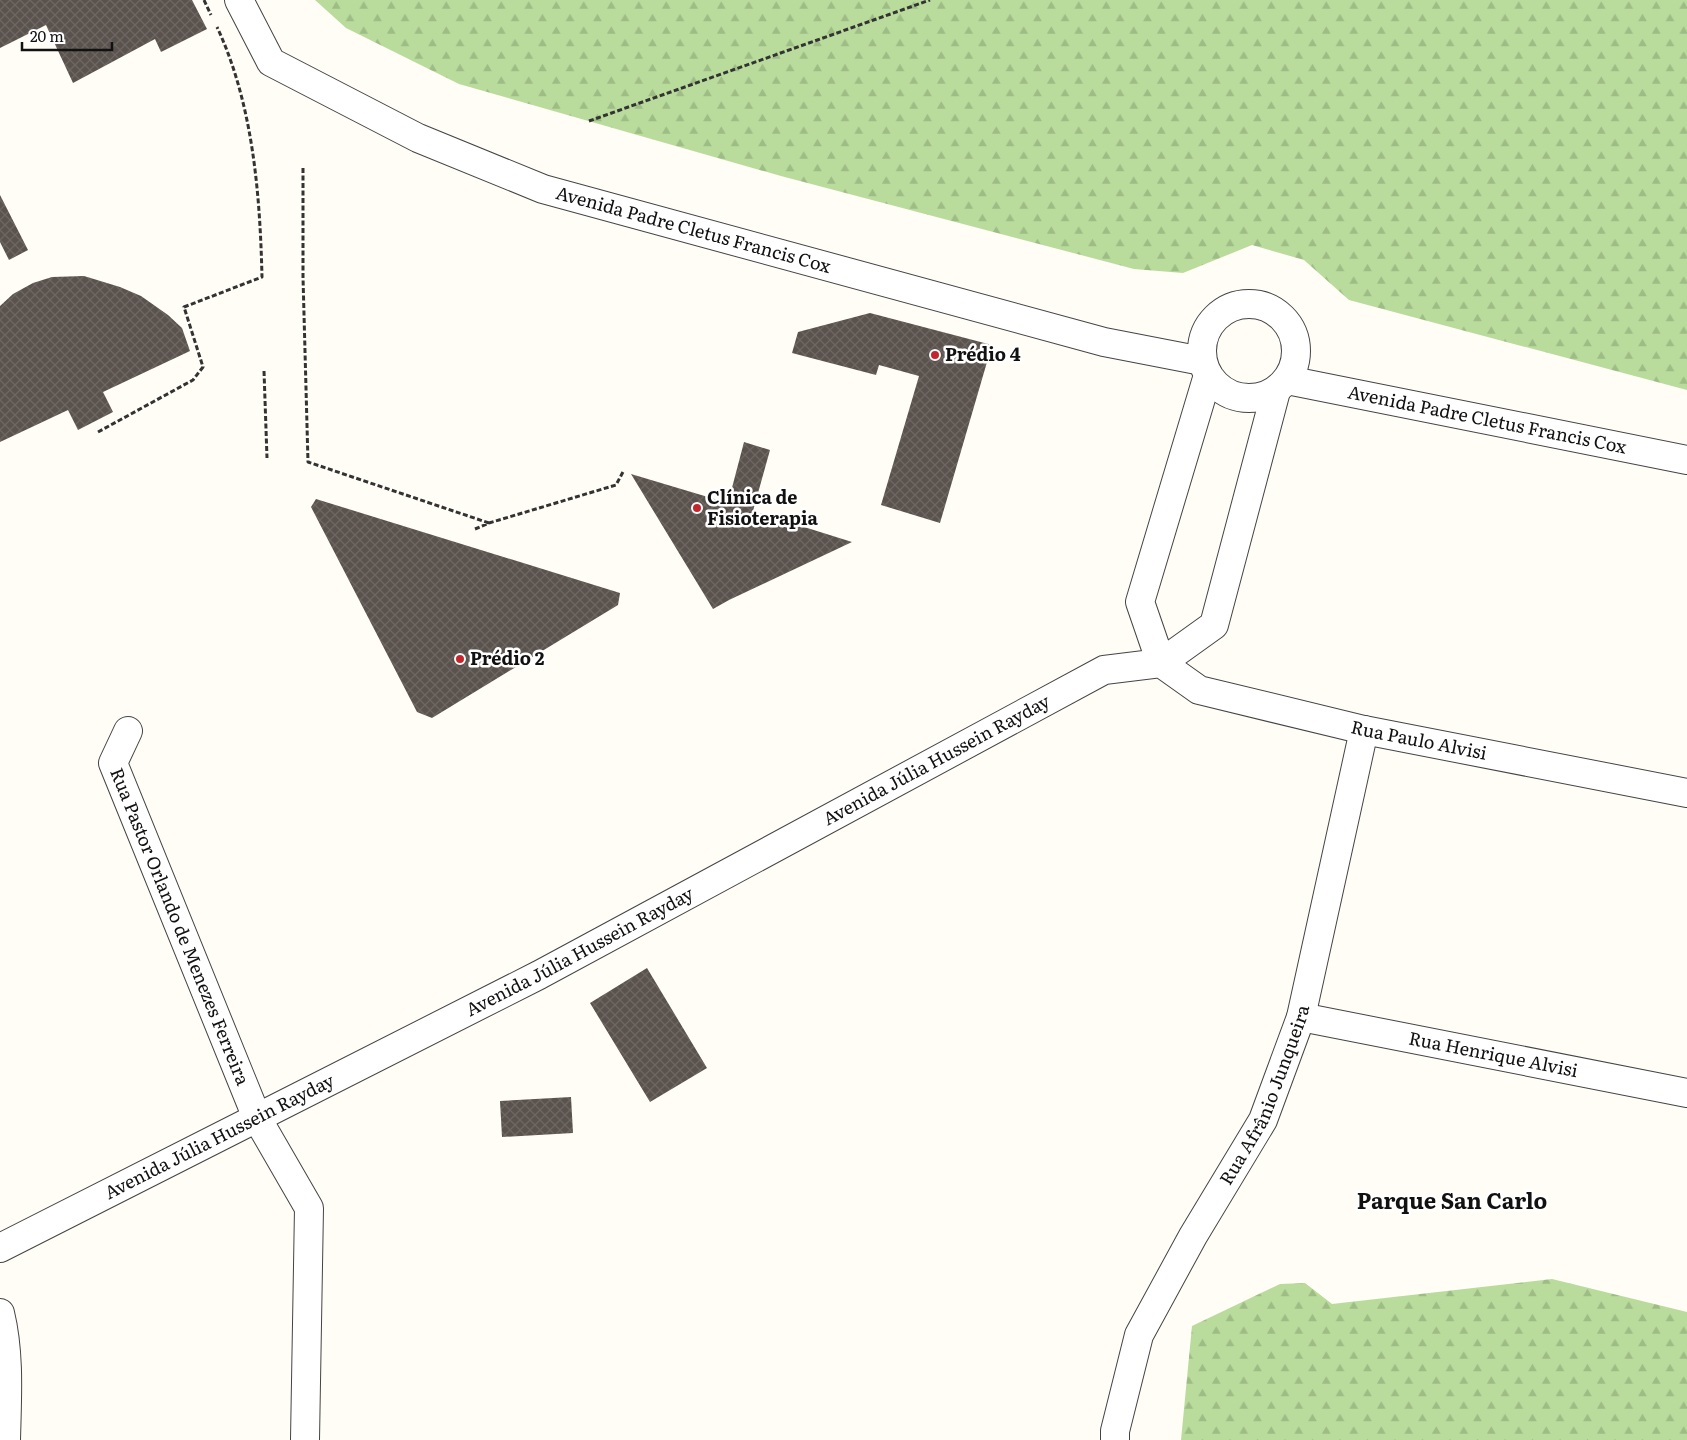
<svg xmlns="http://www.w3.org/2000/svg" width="1687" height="1440" font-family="Literata,serif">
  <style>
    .forest { fill: url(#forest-firs) }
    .building { fill: url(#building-cross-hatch) }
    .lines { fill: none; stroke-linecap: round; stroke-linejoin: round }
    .minor-casing { stroke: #444; stroke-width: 30 }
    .path { stroke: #333; stroke-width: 3; stroke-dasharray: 5 2.5; stroke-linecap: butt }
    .minor { stroke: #fff; stroke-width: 28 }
    .poi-dot { fill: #c4262e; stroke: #fff; stroke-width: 2 }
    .labels { text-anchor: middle; stroke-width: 5; stroke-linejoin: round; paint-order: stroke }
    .street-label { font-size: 18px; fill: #111; stroke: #fff }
    .poi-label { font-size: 18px; font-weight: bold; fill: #111; stroke: #fff; text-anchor: start }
    .district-label { font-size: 22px; font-weight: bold; fill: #111; stroke: #fff }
  </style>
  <defs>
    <pattern id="forest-firs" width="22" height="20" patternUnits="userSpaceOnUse" patternTransform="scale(1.25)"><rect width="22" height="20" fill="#b9dc9c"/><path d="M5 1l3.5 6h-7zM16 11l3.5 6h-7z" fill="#9ebc85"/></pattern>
    <pattern id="building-cross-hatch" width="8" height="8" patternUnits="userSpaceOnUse" patternTransform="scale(1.25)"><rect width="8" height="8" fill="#5a524d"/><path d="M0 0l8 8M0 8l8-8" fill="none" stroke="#6d6662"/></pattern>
  </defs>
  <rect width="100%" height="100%" fill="#fffdf5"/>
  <path class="forest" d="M 315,0 L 1687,0 L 1687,390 L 1349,300 L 1304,260 L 1252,245 L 1183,273 L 1134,269 L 781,176 L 459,84 L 346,28 Z
    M 1552,1279 L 1687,1312 L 1687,1440 L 1181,1440 L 1192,1326 L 1280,1284 L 1305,1283 L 1332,1304 Z"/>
  <path class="building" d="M 0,0 L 192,0 L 207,29 L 161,52 L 155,39 L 73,83 L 46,25 L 0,48 Z
    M 0,195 L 28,250 L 9,260 L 0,242 Z
    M 84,276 L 120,287 L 141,296 L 168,315 L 182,328 L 190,351 L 103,392 L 113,412 L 78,430 L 68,410 L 0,442 L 0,306 L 13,294 L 33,283 L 52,277 Z
    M 870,313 L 992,345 L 940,523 L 881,505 L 919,376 L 879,365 L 876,375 L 792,353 L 798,332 Z
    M 744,442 L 770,450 L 753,511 L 852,542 L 729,600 L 713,609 L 631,474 L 728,503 Z
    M 316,499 L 620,593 L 618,605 L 432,718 L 417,712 L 311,507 Z
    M 647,968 L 707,1068 L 650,1102 L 590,1003 Z
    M 571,1097 L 573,1133 L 502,1137 L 500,1101 Z"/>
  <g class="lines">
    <defs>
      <g id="minor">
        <path id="s1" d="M 239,0 L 271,62 L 418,138 L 543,189 L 1104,342 L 1202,361"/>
        <circle cx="1249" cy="351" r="47"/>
        <path d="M 1208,375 L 1140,602 L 1161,663 L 1214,625 L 1276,391"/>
        <path id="s2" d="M 1287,380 L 1687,460"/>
        <path id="s3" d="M 128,731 L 113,763 L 257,1118 L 309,1208 L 305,1440"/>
        <path id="s4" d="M 1301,1017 L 1687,1093"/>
        <path id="s5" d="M 0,1248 L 539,975 L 1104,670 L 1161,663 L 1199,690 L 1364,730 L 1687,793"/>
        <path d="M 0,1313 C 10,1354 7,1398 6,1440"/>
        <path id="s6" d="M 1115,1440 L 1115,1431 L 1139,1335 L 1193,1236 L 1263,1120 L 1301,1017 L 1364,730"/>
      </g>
    </defs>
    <use href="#minor" class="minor-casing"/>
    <path class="path" d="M 204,0 L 211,15
      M 589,121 L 930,0
      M 303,168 L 303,277 L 308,462 L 489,523
      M 264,371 L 267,458
      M 98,432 L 193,380 L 203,367 L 184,307 L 262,277 C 260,194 253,104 217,27
      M 475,529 L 489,523 L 616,485 L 624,470"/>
    <use href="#minor" class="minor"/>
  </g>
  <g class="poi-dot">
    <circle cx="935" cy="355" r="5"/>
    <circle cx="697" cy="508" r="5"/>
    <circle cx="460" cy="659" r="5"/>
  </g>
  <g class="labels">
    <g class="street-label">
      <text dy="6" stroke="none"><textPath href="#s1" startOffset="526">Avenida Padre Cletus Francis Cox</textPath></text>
      <text dy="6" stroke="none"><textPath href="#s2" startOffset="204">Avenida Padre Cletus Francis Cox</textPath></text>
      <text dy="6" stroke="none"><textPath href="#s5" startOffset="1576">Rua Paulo Alvisi</textPath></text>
      <text dy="6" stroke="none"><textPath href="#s5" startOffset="1056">Avenida Júlia Hussein Rayday</textPath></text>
      <text dy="6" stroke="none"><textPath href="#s3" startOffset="212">Rua Pastor Orlando de Menezes Ferreira</textPath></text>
      <text dy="6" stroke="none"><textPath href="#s5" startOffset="651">Avenida Júlia Hussein Rayday</textPath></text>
      <text dy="6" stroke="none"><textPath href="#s4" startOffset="196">Rua Henrique Alvisi</textPath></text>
      <text dy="6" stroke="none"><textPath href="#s6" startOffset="380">Rua Afrânio Junqueira</textPath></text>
      <text dy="6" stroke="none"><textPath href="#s5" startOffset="246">Avenida Júlia Hussein Rayday</textPath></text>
    </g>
    <g class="poi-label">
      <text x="945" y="361">Prédio 4</text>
      <text x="707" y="504">Clínica de<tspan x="707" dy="21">Fisioterapia</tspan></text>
      <text x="470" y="665">Prédio 2</text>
    </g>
    <g class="district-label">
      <text x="1452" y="1209">Parque San Carlo</text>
    </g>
  </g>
  <path d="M22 42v8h90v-8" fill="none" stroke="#111111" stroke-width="2.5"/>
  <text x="30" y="42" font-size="15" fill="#111111" stroke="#ffffff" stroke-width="4" paint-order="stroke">20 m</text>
</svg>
